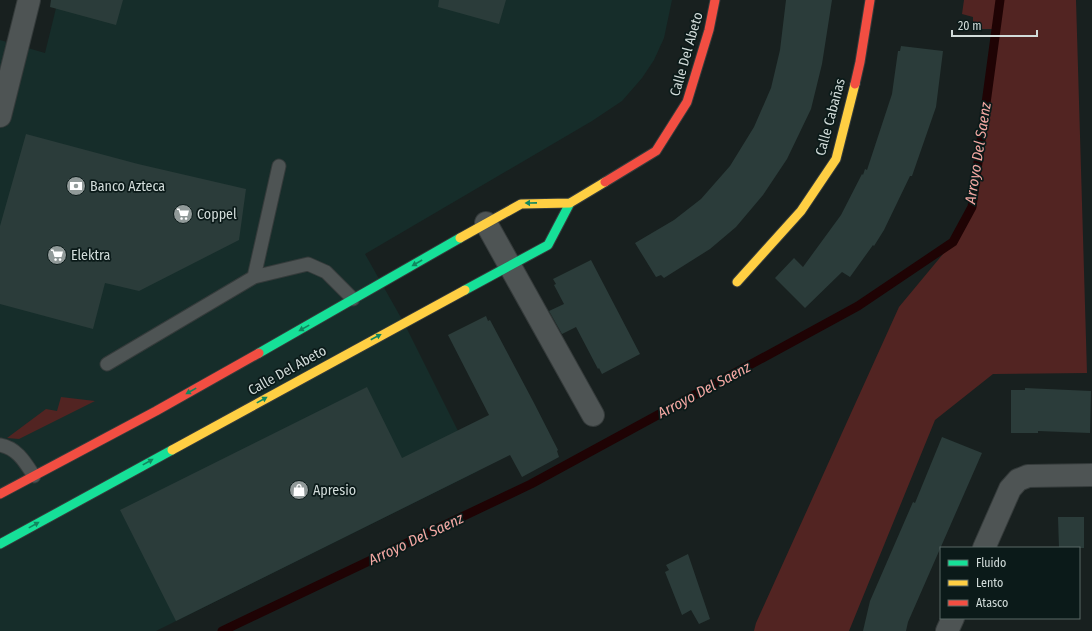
<svg xmlns="http://www.w3.org/2000/svg" width="1092" height="631" font-family="'Fira Sans Condensed',sans-serif">
  <style>
    .built { fill: #162d2a }
    .green { fill: #522422 }
    .lines { fill: none; stroke-linecap: round; stroke-linejoin: round }
    .stream { stroke: #1f0304; stroke-width: 9 }
    .building { fill: #2b3c3a }
    .lane-casing { stroke: #353b3b; stroke-width: 15 }
    .street-casing { stroke: #353b3b; stroke-width: 24 }
    .fast-casing { stroke: #353b3b; stroke-width: 11 }
    .slow-casing { stroke: #353b3b; stroke-width: 11 }
    .jam-casing { stroke: #353b3b; stroke-width: 11 }
    .lane { stroke: #4e5454; stroke-width: 13 }
    .street { stroke: #4e5454; stroke-width: 22 }
    .fast { stroke: #16e098; stroke-width: 9 }
    .slow { stroke: #ffcf43; stroke-width: 9 }
    .jam { stroke: #f24e42; stroke-width: 9 }
    .oneway { fill: #11875f }
    .labels { text-anchor: middle; stroke-width: 3.5; stroke-linejoin: round; paint-order: stroke }
    .street-label { font-size: 14px; fill: #d2dcda; stroke: #0b1a19 }
    .poi-label { font-size: 14px; fill: #d2dcda; stroke: #0b1a19; text-anchor: start }
    .water-label { font-size: 15px; font-style: italic; fill: #f4a8a3; stroke: #0b1a19 }
  </style>
  <rect width="100%" height="100%" fill="#18201f"/>
  <path class="built" d="M 58,0 L 672,0 L 664,38 L 654,60 L 642,78 L 622,101 L 592,121 L 365,254 L 404,323 L 478,471 L 156,631 L 0,631 L 0,40 L 45,53 Z"/>
  <path class="green" d="M 964,0 L 1076,0 L 1087,373 L 993,374 L 935,420 L 849,631 L 754,631 L 756,623 L 899,307 L 953,242 L 972,207 L 996,29 L 973,29 L 973,17 L 962,14 Z
    M 61,397 L 95,401 L 19,439 L 7,438 L 46,409 L 57,411 Z"/>
  <g class="lines">
    <path class="stream" d="M 222,631 L 531,484 L 858,306 L 953,242 L 972,207 L 1000,0"/>
  </g>
  <path class="building" d="M 51,0 L 123,0 L 116,25 L 50,7 Z
    M 439,0 L 506,0 L 499,24 L 438,7 Z
    M 786,0 L 832,0 L 822,64 L 811,109 L 787,159 L 763,195 L 736,227 L 710,249 L 664,278 L 661,275 L 656,277 L 635,243 L 674,220 L 701,199 L 730,166 L 754,127 L 771,88 L 780,50 Z
    M 901,46 L 943,51 L 936,107 L 912,176 L 910,176 L 884,230 L 874,246 L 873,245 L 850,277 L 842,272 L 805,308 L 775,278 L 794,258 L 803,267 L 841,215 L 862,174 L 863,175 L 865,169 L 867,170 L 892,94 L 898,51 L 900,51 Z
    M 26,134 L 138,164 L 246,189 L 239,240 L 139,291 L 105,283 L 93,329 L 0,304 L 0,226 Z
    M 591,260 L 640,354 L 602,374 L 599,368 L 598,369 L 576,327 L 562,334 L 549,311 L 564,304 L 554,285 L 556,284 L 553,279 Z
    M 486,316 L 488,321 L 490,320 L 534,403 L 558,450 L 557,451 L 559,457 L 522,477 L 510,455 L 176,621 L 120,510 L 367,387 L 402,458 L 489,415 L 448,335 Z
    M 1025,388 L 1091,391 L 1090,433 L 1038,431 L 1038,433 L 1011,433 L 1011,390 L 1025,390 Z
    M 942,437 L 982,453 L 908,622 L 906,631 L 863,631 L 870,601 L 913,502 L 915,503 Z
    M 1058,517 L 1084,517 L 1084,548 L 1059,548 Z
    M 688,554 L 710,619 L 699,624 L 691,610 L 682,615 L 665,572 L 669,570 L 666,565 Z"/>
  <g class="lines">
    <defs>
      <path id="lane" d="M 254,277 L 279,166
        M 107,364 L 254,277 L 308,264 L 326,272 L 353,299
        M 0,445 C 17,448 25,462 34,476"/>
      <path id="street" d="M 0,116 L 29,0
        M 486,223 L 593,415
        M 984,548 L 1010,489 L 1018,480 L 1028,476 L 1092,475
        M 947,631 L 953,618"/>
      <path id="fast" d="M 465,290 L 548,245 L 570,203
        M 259,353 L 460,238
        M 0,544 L 172,450"/>
      <path id="slow" d="M 460,238 L 521,204 L 570,203 L 605,182
        M 737,282 L 801,211 L 836,159 L 855,84
        M 172,450 L 465,290"/>
      <path id="jam" d="M 855,84 L 860,62 L 870,0
        M 605,182 L 656,151 L 687,102 L 709,30 L 715,0
        M 0,494 L 156,411 L 259,353"/>
    </defs>
    <use href="#lane" class="lane-casing"/>
    <use href="#street" class="street-casing"/>
    <use href="#fast" class="fast-casing"/>
    <use href="#slow" class="slow-casing"/>
    <use href="#jam" class="jam-casing"/>
    <use href="#lane" class="lane"/>
    <use href="#street" class="street"/>
    <use href="#fast" class="fast"/>
    <use href="#slow" class="slow"/>
    <use href="#jam" class="jam"/>
  </g>
  <defs><path id="oneway-solid" d="M-6-.8H1V-3.2L6.5 0L1 3.2V.8H-6Z"/></defs>
  <g class="oneway">
    <use href="#oneway-solid" transform="translate(531 203) rotate(179)"/>
    <use href="#oneway-solid" transform="translate(417 263) rotate(150)"/>
    <use href="#oneway-solid" transform="translate(304 328) rotate(151)"/>
    <use href="#oneway-solid" transform="translate(376 337) rotate(-28)"/>
    <use href="#oneway-solid" transform="translate(191 391) rotate(151)"/>
    <use href="#oneway-solid" transform="translate(262 400) rotate(-29)"/>
    <use href="#oneway-solid" transform="translate(148 462) rotate(-29)"/>
    <use href="#oneway-solid" transform="translate(34 525) rotate(-29)"/>
  </g>
  <defs>
    <symbol id="bank-disc" viewBox="-11 -11 22 22"><circle r="9.5" fill="#919a99" stroke="#0b1a19"/><path d="M-6-4H6V4H-6ZM0-2.3a2.3 2.3 0 1 0 0 4.6a2.3 2.3 0 1 0 0-4.6Z" fill="#fff"/></symbol>
    <symbol id="supermarket-disc" viewBox="-11 -11 22 22"><circle r="9.5" fill="#919a99" stroke="#0b1a19"/><path d="M-6-5.5h2.5l.6 2H6L4.5 2H-2.5L-4.4-4H-6ZM-1.5 3.2a1.3 1.3 0 1 0 .1 0ZM3 3.2a1.3 1.3 0 1 0 .1 0Z" fill="#fff"/></symbol>
    <symbol id="shop-disc" viewBox="-11 -11 22 22"><circle r="9.5" fill="#919a99" stroke="#0b1a19"/><path d="M-5-2.5h2.3a2.7 3.5 0 0 1 5.4 0H5L5.5 6h-11ZM-1.5-2.5h3a1.5 2.3 0 0 0-3 0Z" fill="#fff"/></symbol>
  </defs>
  <g fill-rule="evenodd">
    <use href="#bank-disc" x="65" y="175" width="22" height="22"/>
    <use href="#supermarket-disc" x="172" y="203" width="22" height="22"/>
    <use href="#supermarket-disc" x="46" y="244" width="22" height="22"/>
    <use href="#shop-disc" x="288" y="479" width="22" height="22"/>
  </g>
  <g class="labels">
    <g class="street-label">
      <text transform="translate(686 54) rotate(-74)" y="5">Calle Del Abeto</text>
      <text transform="translate(830 117) rotate(-75)" y="5">Calle Cabañas</text>
      <text transform="translate(287 370) rotate(-29)" y="5">Calle Del Abeto</text>
    </g>
    <g class="poi-label">
      <text x="90" y="191">Banco Azteca</text>
      <text x="197" y="219">Coppel</text>
      <text x="71" y="260">Elektra</text>
      <text x="313" y="495">Apresio</text>
    </g>
    <g class="water-label">
      <text transform="translate(978 153) rotate(-81)" y="5">Arroyo Del Saenz</text>
      <text transform="translate(704 390) rotate(-28)" y="5">Arroyo Del Saenz</text>
      <text transform="translate(416 539) rotate(-25)" y="5">Arroyo Del Saenz</text>
    </g>
  </g>
  <rect x="940" y="547" width="140" height="72" fill="#0b1a19" stroke="#5b6866"/>
  <rect x="948" y="560" width="20" height="6" fill="#16e098" stroke="#5b6866"/>
  <text x="976" y="567" font-size="12" fill="#d2dcda">Fluido</text>
  <rect x="948" y="580" width="20" height="6" fill="#ffcf43" stroke="#5b6866"/>
  <text x="976" y="587" font-size="12" fill="#d2dcda">Lento</text>
  <rect x="948" y="600" width="20" height="6" fill="#f24e42" stroke="#5b6866"/>
  <text x="976" y="607" font-size="12" fill="#d2dcda">Atasco</text>
  <path d="M952 30v6h85v-6" fill="none" stroke="#d2dcda" stroke-width="2"/>
  <text x="958" y="30" font-size="12" fill="#d2dcda" stroke="#0b1a19" stroke-width="3" paint-order="stroke">20 m</text>
</svg>
